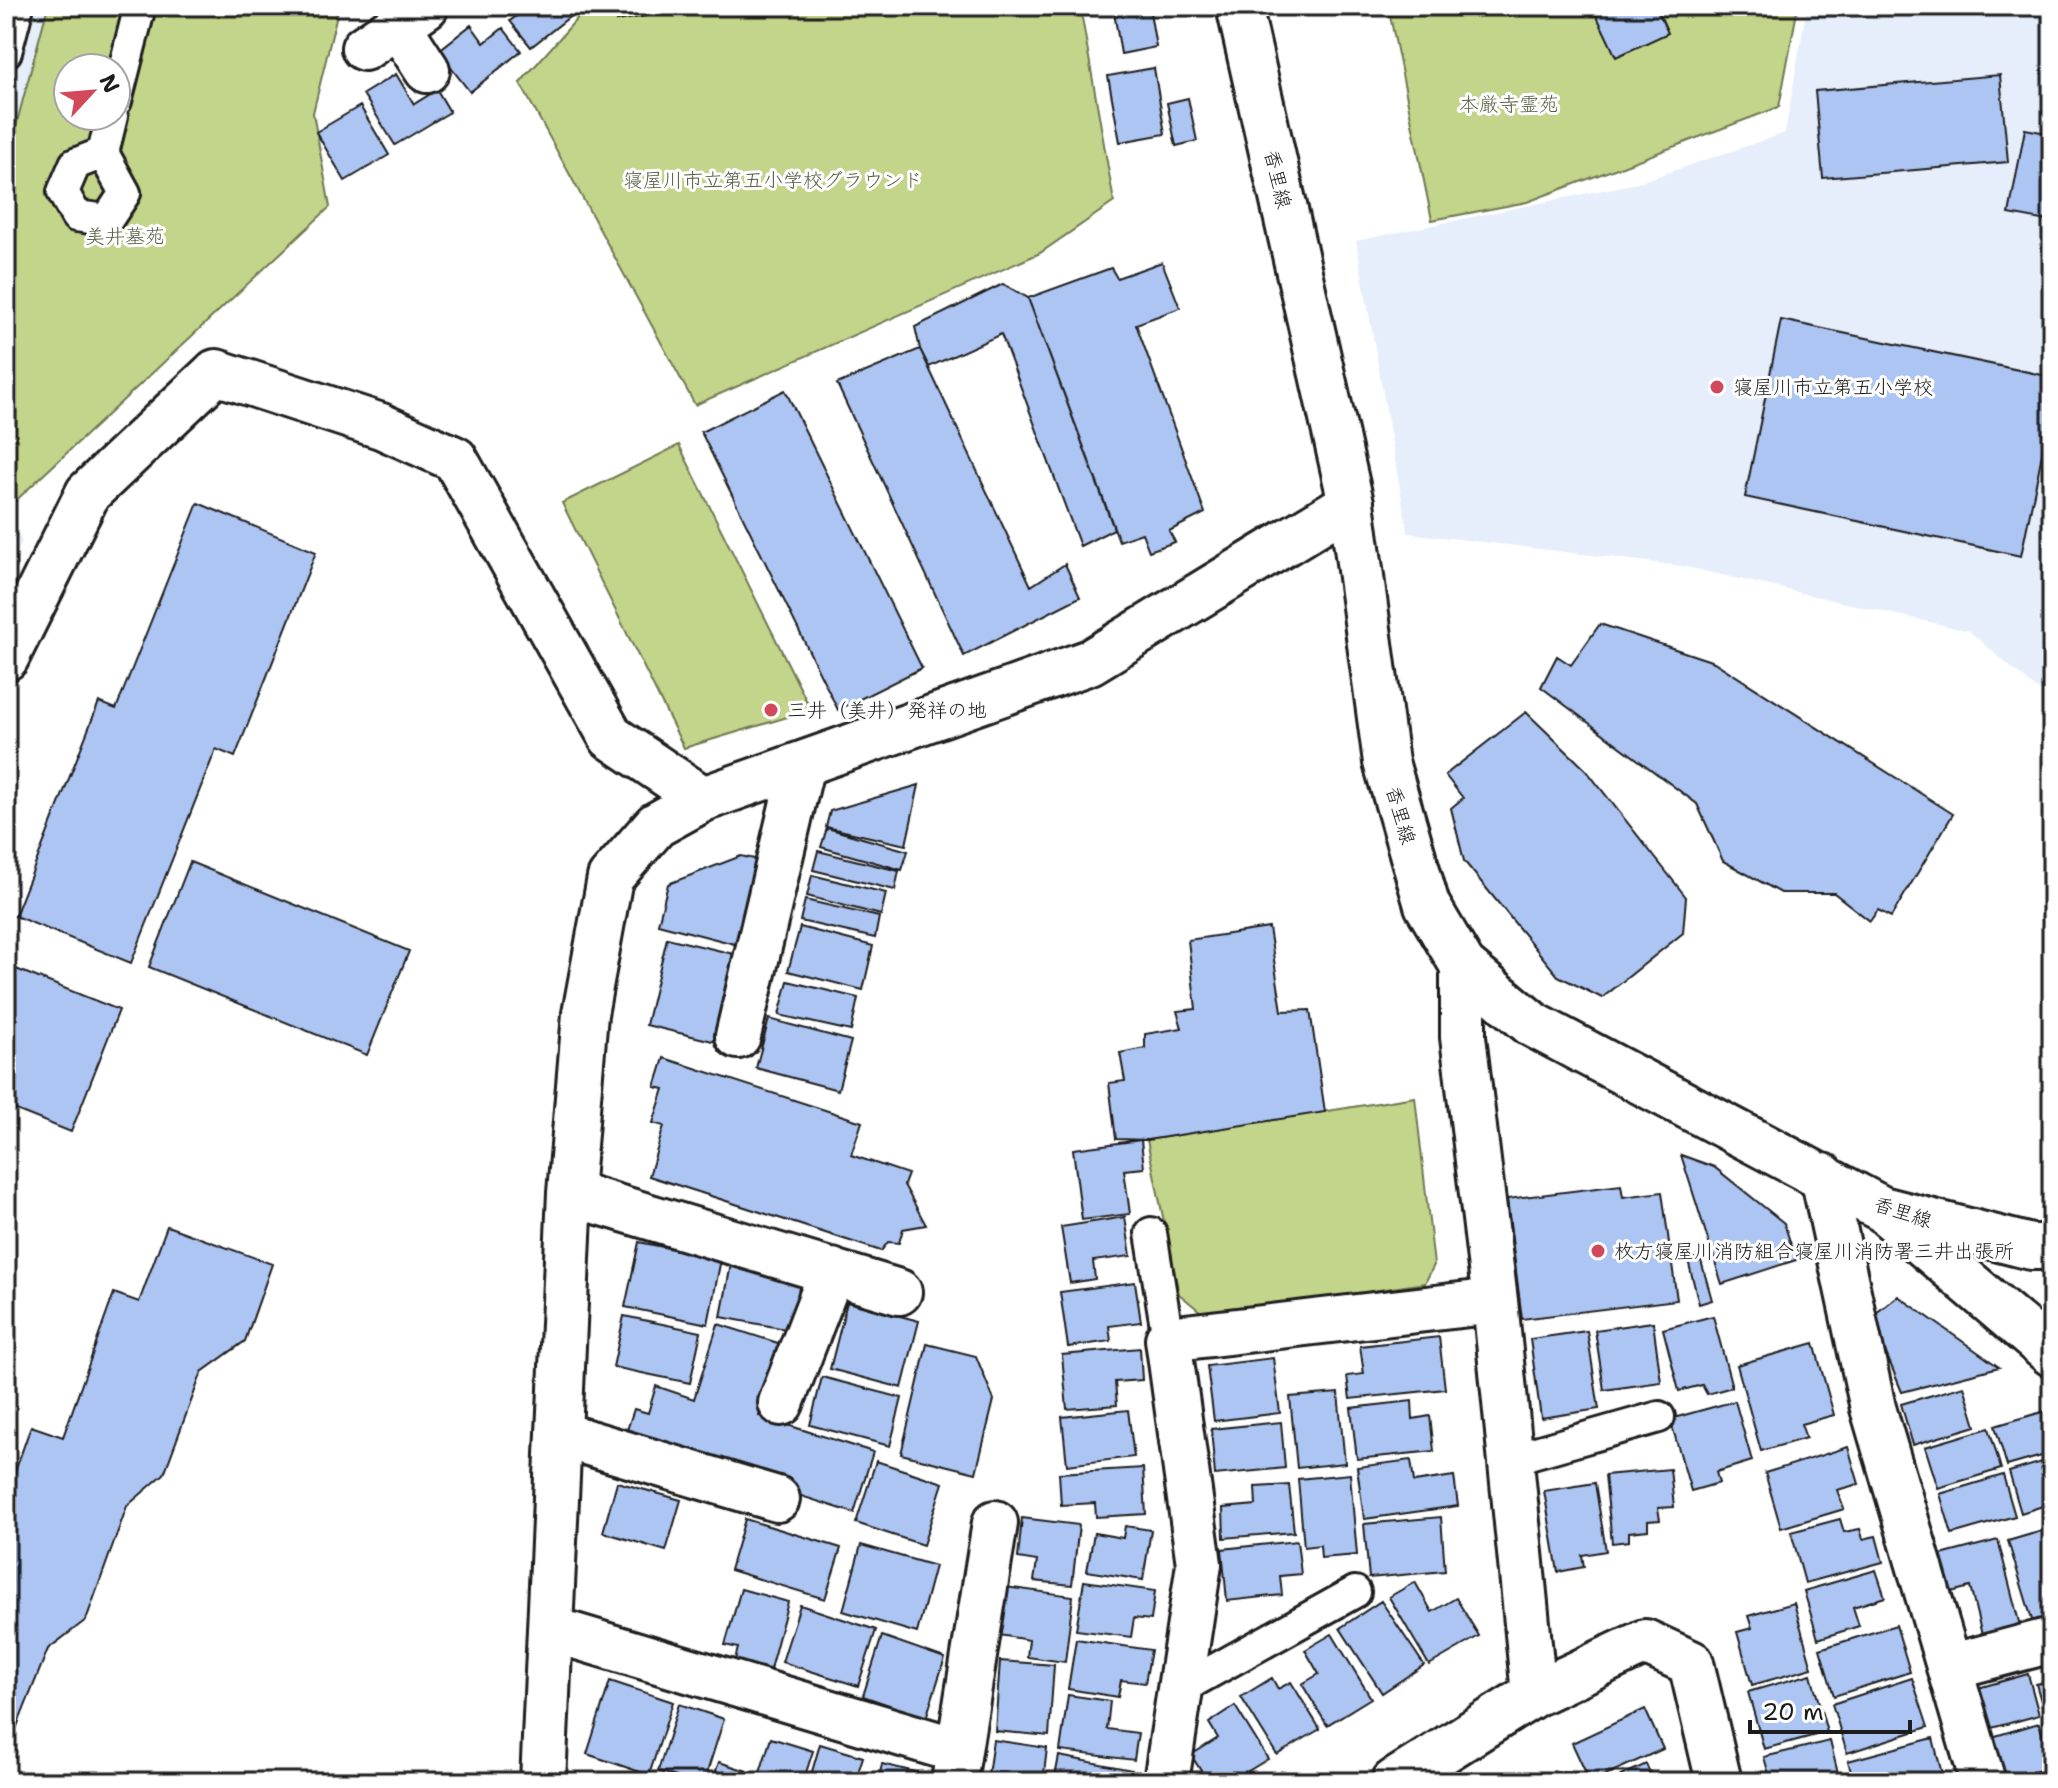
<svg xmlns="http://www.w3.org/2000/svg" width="2058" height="1788" font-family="'Shantell Sans','Klee One',sans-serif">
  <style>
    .built { fill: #e6eefb }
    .green { fill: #c2d58a; stroke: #6f7853; stroke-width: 2; fill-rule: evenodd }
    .building { fill: #adc5f3; stroke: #1c1c1c; stroke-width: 2 }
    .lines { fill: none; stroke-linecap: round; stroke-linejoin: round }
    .lane-casing { stroke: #1c1c1c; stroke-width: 36 }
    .street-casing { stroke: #1c1c1c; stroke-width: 50 }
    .secondary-casing { stroke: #1c1c1c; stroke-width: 50 }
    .lane { stroke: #fff; stroke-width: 30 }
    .street { stroke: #fff; stroke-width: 44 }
    .secondary { stroke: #fff; stroke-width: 44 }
    .poi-dot { fill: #d1495b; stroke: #fff; stroke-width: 3 }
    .labels { text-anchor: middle; stroke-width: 6; stroke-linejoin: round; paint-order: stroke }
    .park-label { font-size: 20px; fill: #565d42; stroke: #fff }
    .street-label { font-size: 20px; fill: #1c1c1c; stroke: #fff }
    .poi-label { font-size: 20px; fill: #1c1c1c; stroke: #fff; text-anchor: start }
  </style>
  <rect width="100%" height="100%" fill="#fff"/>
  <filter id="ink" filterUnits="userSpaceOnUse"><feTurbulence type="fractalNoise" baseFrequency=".0125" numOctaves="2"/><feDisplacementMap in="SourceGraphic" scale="16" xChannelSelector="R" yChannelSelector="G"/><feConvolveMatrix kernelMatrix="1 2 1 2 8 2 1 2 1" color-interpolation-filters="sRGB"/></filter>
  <g filter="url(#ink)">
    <path class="built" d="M 6,6 L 48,6 L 6,163 Z
      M 1807,6 L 2052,6 L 2052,692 L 2036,689 L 1969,631 L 1682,566 L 1408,533 L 1356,241 L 1637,183 L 1785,133 Z
      M 6,504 L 22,542 L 6,574 Z"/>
    <path class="green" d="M 48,6 L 339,6 L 313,113 L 330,207 L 10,506 L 6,504 L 6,163 ZM 68,68 L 116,68 L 116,116 L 68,116 Z
      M 588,6 L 1080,6 L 1114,202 L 1040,253 L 695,405 L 520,83 Z
      M 1388,6 L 1798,6 L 1779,107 L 1527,202 L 1432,220 Z
      M 679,445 L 811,710 L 684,748 L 562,503 Z
      M 1415,1097 L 1434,1265 L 1425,1283 L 1206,1316 L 1179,1294 L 1147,1140 Z"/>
    <path class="building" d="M 529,6 L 567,6 L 573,14 L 531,47 L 510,21 Z
      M 614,6 L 645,6 L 646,16 L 616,21 Z
      M 1113,6 L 1149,6 L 1156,47 L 1121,54 Z
      M 1592,6 L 1656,6 L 1668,33 L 1616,57 Z
      M 471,25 L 484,43 L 503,28 L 521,51 L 470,92 L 438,51 Z
      M 1154,68 L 1165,134 L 1120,142 L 1108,76 Z
      M 396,74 L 414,104 L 437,90 L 450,112 L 395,145 L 363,94 Z
      M 2000,75 L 2008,162 L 1823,178 L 1815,91 Z
      M 1188,98 L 1197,141 L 1176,146 L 1167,103 Z
      M 360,106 L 389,155 L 345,181 L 316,132 Z
      M 2025,129 L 2052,134 L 2052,222 L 2009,214 Z
      M 1162,262 L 1180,308 L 1136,324 L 1205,513 L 1169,531 L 1175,542 L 1149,551 L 1142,533 L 1119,541 L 1028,298 L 1111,268 L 1117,278 Z
      M 1003,284 L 1028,298 L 1114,529 L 1080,546 L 1001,334 L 929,367 L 920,349 L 915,327 Z
      M 1781,320 L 2052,377 L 2052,406 L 2021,556 L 1745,497 Z
      M 920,349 L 1031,586 L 1065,564 L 1080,597 L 964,656 L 837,384 Z
      M 785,390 L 922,668 L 838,710 L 701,432 Z
      M 198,503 L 316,552 L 235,757 L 216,749 L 131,963 L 15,916 L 99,702 L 116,709 Z
      M 1600,624 L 1714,662 L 1953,814 L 1891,917 L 1878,910 L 1870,921 L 1834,893 L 1781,893 L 1723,861 L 1697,804 L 1541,687 L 1557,656 L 1571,665 Z
      M 1526,712 L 1586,770 L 1686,897 L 1683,933 L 1602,998 L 1558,976 L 1464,861 L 1451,808 L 1463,798 L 1445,775 Z
      M 919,785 L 906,845 L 826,827 L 830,811 Z
      M 827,828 L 908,851 L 902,870 L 821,847 Z
      M 818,851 L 899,871 L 895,890 L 813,870 Z
      M 741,856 L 768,862 L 746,947 L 658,924 L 668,884 Z
      M 190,862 L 409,951 L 367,1055 L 149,967 Z
      M 812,875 L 886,893 L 881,915 L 807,896 Z
      M 805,900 L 879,917 L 875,938 L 800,921 Z
      M 800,927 L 873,946 L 863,990 L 788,971 Z
      M 1269,928 L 1282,1011 L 1310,1010 L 1325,1112 L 1147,1140 L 1116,1139 L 1109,1083 L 1125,1081 L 1120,1053 L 1145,1048 L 1145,1034 L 1182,1028 L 1177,1011 L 1196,1009 L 1188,940 Z
      M 667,938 L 742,956 L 721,1043 L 646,1025 Z
      M 6,965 L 119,1010 L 71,1132 L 6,1106 Z
      M 788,981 L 858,998 L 851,1031 L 779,1015 Z
      M 769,1019 L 851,1041 L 838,1090 L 756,1068 Z
      M 664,1058 L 862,1122 L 851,1155 L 908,1174 L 904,1185 L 926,1225 L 903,1229 L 899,1243 L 888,1242 L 881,1251 L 649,1176 L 664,1126 L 653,1123 L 664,1089 L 655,1087 Z
      M 1141,1140 L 1144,1168 L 1124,1170 L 1130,1214 L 1082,1220 L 1073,1149 Z
      M 1681,1155 L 1714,1167 L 1784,1223 L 1796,1260 L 1722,1284 Z
      M 1621,1185 L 1623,1197 L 1662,1192 L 1677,1300 L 1522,1319 L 1507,1199 Z
      M 1125,1217 L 1131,1256 L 1093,1261 L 1095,1279 L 1070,1283 L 1061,1227 Z
      M 167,1226 L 272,1264 L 245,1341 L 202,1372 L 164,1474 L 127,1506 L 86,1620 L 48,1649 L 6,1754 L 6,1497 L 31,1426 L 63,1437 L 114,1293 L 139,1302 Z
      M 639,1242 L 721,1259 L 708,1324 L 625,1307 Z
      M 1700,1257 L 1712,1300 L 1699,1304 L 1688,1260 Z
      M 731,1264 L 801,1277 L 791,1330 L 721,1317 Z
      M 1135,1282 L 1141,1322 L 1109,1326 L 1111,1341 L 1068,1347 L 1060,1292 Z
      M 1898,1296 L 1999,1367 L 1902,1392 L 1871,1317 Z
      M 847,1302 L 919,1321 L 902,1388 L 830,1369 Z
      M 624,1316 L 701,1332 L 690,1383 L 613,1367 Z
      M 1713,1316 L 1732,1387 L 1707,1394 L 1702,1385 L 1679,1391 L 1663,1329 Z
      M 1653,1322 L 1661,1382 L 1604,1390 L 1595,1330 Z
      M 718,1324 L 781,1344 L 759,1416 L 873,1452 L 854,1513 L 624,1439 L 634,1409 L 648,1413 L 656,1386 L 694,1399 Z
      M 1587,1331 L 1599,1409 L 1541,1418 L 1530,1339 Z
      M 1439,1337 L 1445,1389 L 1350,1399 L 1347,1376 L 1364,1374 L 1360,1346 Z
      M 1814,1343 L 1834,1415 L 1801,1424 L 1806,1438 L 1761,1451 L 1737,1365 Z
      M 927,1344 L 976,1356 L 994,1400 L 976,1473 L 901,1454 Z
      M 1140,1348 L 1142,1380 L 1115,1382 L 1117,1405 L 1067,1409 L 1062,1355 Z
      M 1273,1358 L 1280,1413 L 1214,1421 L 1207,1366 Z
      M 822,1377 L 902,1398 L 890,1446 L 810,1425 Z
      M 1964,1386 L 1976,1426 L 1913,1445 L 1901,1404 Z
      M 1338,1393 L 1345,1463 L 1297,1468 L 1290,1397 Z
      M 1412,1401 L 1413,1419 L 1430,1416 L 1434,1451 L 1357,1459 L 1351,1408 Z
      M 1735,1401 L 1752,1461 L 1716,1472 L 1719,1483 L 1691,1491 L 1670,1419 Z
      M 2052,1409 L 2052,1453 L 2007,1466 L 1995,1426 Z
      M 1128,1410 L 1134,1457 L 1067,1465 L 1062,1417 Z
      M 1281,1422 L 1285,1468 L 1215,1475 L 1211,1429 Z
      M 1989,1428 L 2001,1469 L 1938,1488 L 1925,1447 Z
      M 1848,1447 L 1859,1484 L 1837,1490 L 1844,1509 L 1781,1528 L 1765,1473 Z
      M 2052,1459 L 2052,1503 L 2021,1513 L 2009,1472 Z
      M 1411,1460 L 1414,1482 L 1454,1476 L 1458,1506 L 1364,1519 L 1357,1467 Z
      M 876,1461 L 943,1483 L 923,1545 L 856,1523 Z
      M 1143,1468 L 1146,1514 L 1096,1517 L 1095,1503 L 1061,1505 L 1059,1473 Z
      M 1670,1469 L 1674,1507 L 1658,1508 L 1660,1520 L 1648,1521 L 1648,1530 L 1629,1532 L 1629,1541 L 1612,1543 L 1605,1475 Z
      M 1350,1474 L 1357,1555 L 1321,1558 L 1320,1545 L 1304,1547 L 1298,1479 Z
      M 2003,1475 L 2015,1516 L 1952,1534 L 1940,1494 Z
      M 617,1482 L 681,1500 L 666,1551 L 603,1532 Z
      M 1595,1483 L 1606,1551 L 1582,1555 L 1584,1567 L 1558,1572 L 1544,1491 Z
      M 1289,1485 L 1294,1532 L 1224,1538 L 1223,1508 L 1256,1505 L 1255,1487 Z
      M 1441,1517 L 1445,1571 L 1369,1578 L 1364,1524 Z
      M 1022,1518 L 1079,1525 L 1072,1585 L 1034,1581 L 1037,1561 L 1018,1558 Z
      M 745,1519 L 841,1548 L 825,1599 L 730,1570 Z
      M 1840,1519 L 1844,1532 L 1860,1529 L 1863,1539 L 1876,1536 L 1883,1562 L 1805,1583 L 1791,1532 Z
      M 1125,1526 L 1151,1530 L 1143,1580 L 1087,1571 L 1094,1533 L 1123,1538 Z
      M 2052,1528 L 2052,1617 L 2033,1623 L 2008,1541 Z
      M 1998,1540 L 2020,1626 L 1982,1635 L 1970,1587 L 1951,1592 L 1941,1555 Z
      M 1297,1541 L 1301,1574 L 1280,1576 L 1282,1595 L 1227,1601 L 1222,1549 Z
      M 861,1545 L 935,1566 L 917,1633 L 843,1611 Z
      M 1876,1570 L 1885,1597 L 1853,1607 L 1859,1626 L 1818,1639 L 1804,1591 Z
      M 1084,1581 L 1155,1591 L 1151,1620 L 1134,1618 L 1131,1637 L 1076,1630 Z
      M 1415,1582 L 1432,1612 L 1456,1598 L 1479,1636 L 1429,1665 L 1389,1597 Z
      M 1005,1587 L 1073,1596 L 1065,1662 L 1027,1657 L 1029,1640 L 999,1635 Z
      M 741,1589 L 788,1602 L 769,1673 L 734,1663 L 738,1648 L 725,1645 Z
      M 1381,1601 L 1424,1665 L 1382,1693 L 1340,1628 Z
      M 1794,1603 L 1812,1668 L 1752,1685 L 1737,1632 L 1752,1628 L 1748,1616 Z
      M 800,1605 L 876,1630 L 858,1686 L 782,1662 Z
      M 1896,1625 L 1910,1672 L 1834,1696 L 1820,1649 Z
      M 1332,1634 L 1371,1698 L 1327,1725 L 1302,1684 L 1319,1674 L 1305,1650 Z
      M 882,1636 L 945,1658 L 926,1718 L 863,1696 Z
      M 1076,1639 L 1151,1650 L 1145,1683 L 1121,1680 L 1118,1697 L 1068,1689 Z
      M 1000,1661 L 1054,1665 L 1049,1736 L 995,1731 Z
      M 1811,1674 L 1827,1732 L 1764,1749 L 1748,1692 Z
      M 2028,1674 L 2039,1715 L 1988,1729 L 1978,1688 Z
      M 1272,1678 L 1278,1689 L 1291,1682 L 1320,1729 L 1277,1755 L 1241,1697 Z
      M 1912,1678 L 1928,1727 L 1847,1753 L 1832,1704 Z
      M 2052,1680 L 2052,1739 L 2036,1684 Z
      M 610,1681 L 673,1702 L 649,1775 L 587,1754 Z
      M 1068,1695 L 1110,1701 L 1107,1729 L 1138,1733 L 1134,1760 L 1060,1751 Z
      M 679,1704 L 724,1719 L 704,1782 L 692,1782 L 658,1771 Z
      M 1235,1706 L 1268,1759 L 1230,1782 L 1208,1782 L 1191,1755 L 1218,1738 L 1209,1723 Z
      M 1645,1709 L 1663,1749 L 1590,1782 L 1572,1743 Z
      M 2039,1723 L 2052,1767 L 2005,1780 L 1992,1737 Z
      M 771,1738 L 813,1751 L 803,1782 L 757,1782 Z
      M 1933,1738 L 1943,1778 L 1930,1782 L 1854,1782 L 1848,1761 Z
      M 993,1740 L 1047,1748 L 1043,1782 L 987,1782 Z
      M 1830,1741 L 1840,1782 L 1771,1782 L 1764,1757 Z
      M 820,1744 L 863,1757 L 855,1782 L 809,1782 Z
      M 1059,1756 L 1132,1770 L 1130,1782 L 1054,1782 Z
      M 719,1762 L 747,1771 L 743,1782 L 712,1782 Z
      M 882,1764 L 927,1775 L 932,1782 L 878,1782 Z
      M 1646,1764 L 1654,1782 L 1609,1782 Z"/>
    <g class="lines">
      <defs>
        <path id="lane" d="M 6,52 L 18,6
          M 116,101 L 140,6
          M 103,153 L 75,164 L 63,192 L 76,216 L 107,220 L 125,193 L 103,153 L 112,116
          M 1151,1233 L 1168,1339
          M 1511,1459 L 1659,1417
          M 1180,1689 L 1355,1592"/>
        <path id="street" d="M 398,25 L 427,70
          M 364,48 L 426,6
          M 6,658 L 88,493 L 216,372 L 381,426 L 455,459 L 611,737 L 703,799
          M 1463,966 L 1463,1037 L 1495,1301 L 1534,1694
          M 738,1036 L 802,764
          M 1823,1176 L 1873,1408 L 1983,1782
          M 570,1193 L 899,1292
          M 781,1403 L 832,1271
          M 559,1434 L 777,1499
          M 551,1629 L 959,1751
          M 1949,1667 L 2052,1640
          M 543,1782 L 570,1193 L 585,1014 L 610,878 L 656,825 L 703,799 L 1090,662 L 1351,503
          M 954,1782 L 995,1523
          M 1166,1782 L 1199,1564 L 1168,1339 L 1495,1301
          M 1394,1782 L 1534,1694 L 1645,1642 L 1691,1663 L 1719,1782"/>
        <path id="secondary" d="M 1239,6 L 1351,503 L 1386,762 L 1427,905 L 1463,966 L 1532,1024 L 1882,1209 L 2031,1247 L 2052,1247
          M 1889,1215 L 2052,1354"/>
      </defs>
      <use href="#lane" class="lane-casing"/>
      <use href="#street" class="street-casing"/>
      <use href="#secondary" class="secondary-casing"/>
      <use href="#lane" class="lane"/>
      <use href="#street" class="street"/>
      <use href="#secondary" class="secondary"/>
    </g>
  </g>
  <g class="poi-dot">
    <circle cx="1717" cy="387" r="8"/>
    <circle cx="771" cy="710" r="8"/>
    <circle cx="1598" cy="1251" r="8"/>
  </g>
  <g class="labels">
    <g class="park-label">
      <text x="1509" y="111">本厳寺霊苑</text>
      <text x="773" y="187">寝屋川市立第五小学校グラウンド</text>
      <text x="125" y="243">美井墓苑</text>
    </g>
    <g class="street-label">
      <text transform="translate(1278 179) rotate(77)" y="7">香里線</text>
      <text transform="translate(1401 815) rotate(74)" y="7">香里線</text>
      <text transform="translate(1903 1212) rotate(18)" y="7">香里線</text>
    </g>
    <g class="poi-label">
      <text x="1733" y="394">寝屋川市立第五小学校</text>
      <text x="787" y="717">三井（美井）発祥の地</text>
      <text x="1614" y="1258">枚方寝屋川消防組合寝屋川消防署三井出張所</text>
    </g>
  </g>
  <rect width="2058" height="1788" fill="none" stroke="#fff" stroke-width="32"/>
  <rect x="16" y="16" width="2026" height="1756" fill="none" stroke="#1c1c1c" stroke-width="3" filter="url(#ink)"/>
  <g transform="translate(92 92) rotate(64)"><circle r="38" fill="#ffffff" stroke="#a4a4a4" stroke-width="2"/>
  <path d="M0-6L14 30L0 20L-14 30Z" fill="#d1495b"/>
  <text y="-12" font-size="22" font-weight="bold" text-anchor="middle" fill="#1c1c1c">N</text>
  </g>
  <path d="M1750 1720v12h160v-12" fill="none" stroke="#1c1c1c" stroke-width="4"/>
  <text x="1762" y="1720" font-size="24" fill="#1c1c1c" stroke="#ffffff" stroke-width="6" paint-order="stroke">20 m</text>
</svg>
